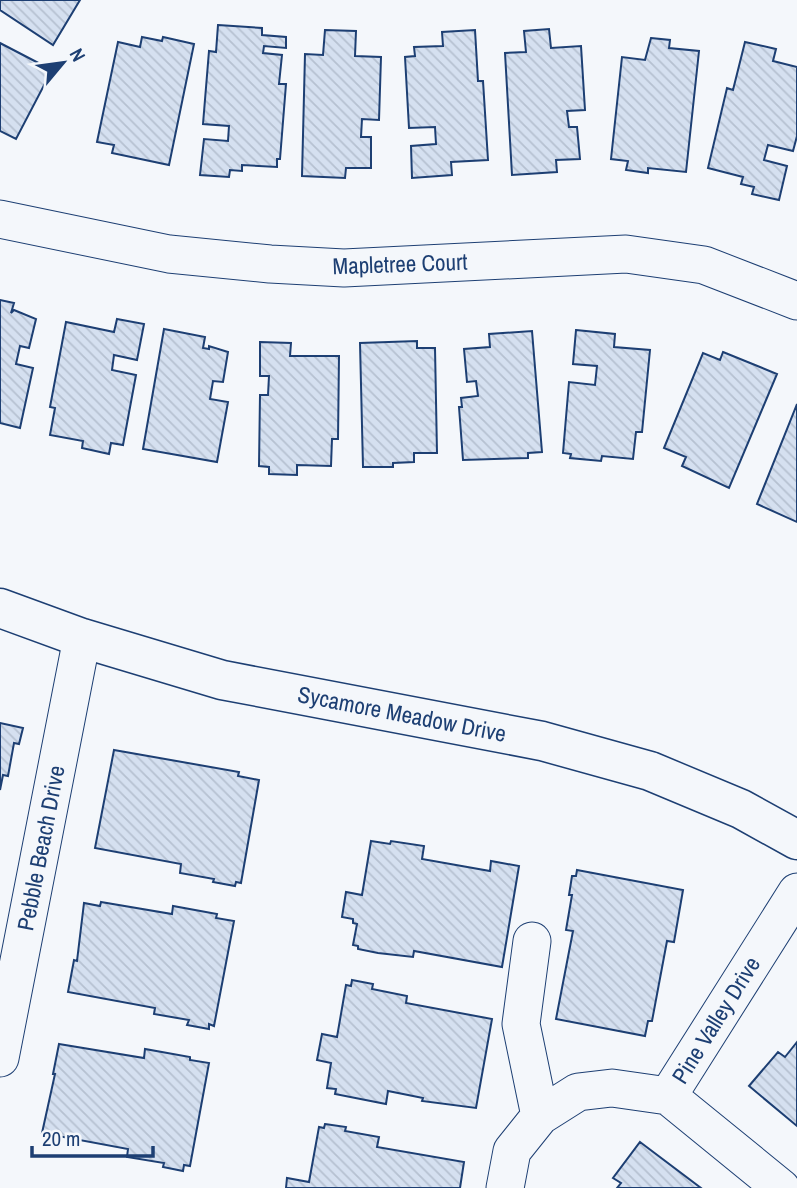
<svg xmlns="http://www.w3.org/2000/svg" width="797" height="1188" font-family="'Archivo Narrow',sans-serif">
  <style>
    .building { fill: url(#building-back-hatch); stroke: #1d3f73; stroke-width: 2 }
    .lines { fill: none; stroke-linecap: round; stroke-linejoin: round }
    .street-casing { stroke: #1d3f73; stroke-width: 39 }
    .secondary-casing { stroke: #1d3f73; stroke-width: 41 }
    .street { stroke: #f4f7fb; stroke-width: 37 }
    .secondary { stroke: #f4f7fb; stroke-width: 38 }
    .labels { text-anchor: middle; stroke-width: 5; stroke-linejoin: round; paint-order: stroke }
    .street-label { font-size: 23px; fill: #1d3f73; stroke: #f4f7fb }
  </style>
  <defs>
    <pattern id="building-back-hatch" width="6" height="6" patternUnits="userSpaceOnUse" patternTransform="scale(1.75)"><rect width="6" height="6" fill="#d5e0f0"/><path d="M-1 5l2 2M0 0l6 6M5-1l2 2" fill="none" stroke="#b6c1d1"/></pattern>
  </defs>
  <rect width="100%" height="100%" fill="#f4f7fb"/>
  <path class="building" d="M 0,0 L 80,0 L 53,45 L 0,10 Z
    M 218,25 L 262,28 L 262,35 L 286,37 L 286,48 L 264,46 L 263,53 L 282,55 L 279,84 L 286,84 L 280,159 L 277,159 L 277,167 L 242,165 L 242,171 L 230,170 L 229,177 L 200,175 L 204,139 L 228,141 L 229,126 L 203,124 L 209,51 L 216,52 Z
    M 549,29 L 551,48 L 581,46 L 585,110 L 567,111 L 569,127 L 577,127 L 580,159 L 556,160 L 557,172 L 512,175 L 505,53 L 526,52 L 524,31 Z
    M 325,30 L 356,31 L 355,56 L 381,57 L 379,120 L 362,119 L 361,137 L 371,137 L 371,168 L 346,168 L 345,178 L 302,176 L 305,54 L 323,55 Z
    M 475,30 L 478,81 L 483,81 L 488,160 L 451,162 L 452,175 L 412,178 L 411,146 L 436,144 L 435,127 L 409,128 L 405,57 L 415,56 L 414,47 L 443,46 L 442,32 Z
    M 142,37 L 162,41 L 163,37 L 194,44 L 169,165 L 112,153 L 114,145 L 97,142 L 118,42 L 140,47 Z
    M 651,38 L 670,40 L 669,48 L 699,51 L 686,172 L 648,168 L 648,173 L 626,170 L 628,161 L 611,159 L 622,57 L 645,60 Z
    M 745,42 L 776,49 L 773,61 L 797,67 L 797,136 L 793,151 L 768,145 L 764,160 L 787,166 L 779,200 L 752,194 L 754,187 L 741,184 L 743,177 L 708,168 L 727,88 L 733,90 Z
    M 0,43 L 52,70 L 16,139 L 0,131 Z
    M 0,300 L 14,303 L 11,313 L 14,310 L 36,319 L 29,348 L 20,346 L 16,364 L 33,368 L 20,428 L 0,423 Z
    M 117,319 L 144,324 L 137,360 L 114,355 L 112,370 L 136,375 L 123,445 L 111,443 L 109,454 L 82,448 L 83,441 L 50,435 L 55,408 L 50,407 L 66,322 L 114,332 Z
    M 164,329 L 205,337 L 203,348 L 209,349 L 209,346 L 228,352 L 223,382 L 213,381 L 210,399 L 228,402 L 217,462 L 143,449 Z
    M 576,330 L 615,334 L 614,347 L 650,350 L 642,432 L 636,432 L 633,459 L 602,456 L 601,461 L 570,458 L 571,454 L 563,453 L 569,382 L 595,385 L 597,366 L 573,364 Z
    M 532,331 L 542,452 L 528,453 L 528,458 L 463,460 L 459,407 L 462,407 L 461,398 L 478,396 L 476,381 L 467,382 L 464,349 L 490,347 L 489,334 Z
    M 417,341 L 417,348 L 435,348 L 437,453 L 414,453 L 414,462 L 393,463 L 393,467 L 363,467 L 360,343 Z
    M 260,342 L 291,343 L 290,356 L 339,356 L 338,439 L 332,439 L 331,466 L 297,465 L 297,475 L 269,474 L 269,467 L 259,466 L 260,395 L 268,395 L 269,376 L 260,376 Z
    M 723,352 L 777,374 L 729,488 L 682,466 L 686,457 L 664,448 L 703,353 L 720,360 Z
    M 797,404 L 797,522 L 757,504 Z
    M 0,723 L 23,728 L 19,744 L 14,743 L 8,776 L 3,775 L 0,790 Z
    M 114,750 L 239,772 L 238,776 L 259,780 L 241,883 L 236,882 L 235,886 L 213,882 L 214,879 L 180,873 L 181,864 L 95,848 Z
    M 371,841 L 390,844 L 391,841 L 424,846 L 422,859 L 490,871 L 491,861 L 519,866 L 502,967 L 414,951 L 413,957 L 378,953 L 358,949 L 358,946 L 353,945 L 357,924 L 353,923 L 353,919 L 342,917 L 346,892 L 362,895 Z
    M 577,870 L 683,890 L 674,942 L 667,941 L 652,1021 L 648,1021 L 645,1036 L 556,1019 L 573,931 L 566,930 L 572,895 L 569,895 L 572,876 L 576,876 Z
    M 101,902 L 172,914 L 173,906 L 217,914 L 216,918 L 234,921 L 214,1026 L 209,1024 L 209,1029 L 187,1025 L 189,1020 L 154,1014 L 155,1008 L 68,992 L 74,960 L 77,961 L 84,903 L 100,906 Z
    M 352,980 L 373,984 L 372,989 L 407,996 L 406,1003 L 492,1019 L 476,1108 L 422,1101 L 423,1098 L 388,1091 L 386,1104 L 335,1094 L 336,1089 L 327,1088 L 331,1063 L 317,1060 L 322,1034 L 337,1037 L 346,985 L 351,986 Z
    M 797,1042 L 797,1126 L 749,1086 L 778,1052 L 785,1057 Z
    M 59,1044 L 144,1058 L 145,1049 L 190,1057 L 190,1060 L 209,1063 L 190,1166 L 184,1165 L 183,1171 L 163,1167 L 164,1163 L 127,1157 L 128,1149 L 42,1133 L 55,1074 L 53,1074 Z
    M 325,1124 L 346,1127 L 345,1131 L 379,1137 L 377,1147 L 464,1162 L 460,1188 L 286,1188 L 287,1178 L 309,1182 L 319,1127 L 324,1128 Z
    M 640,1142 L 701,1188 L 617,1188 L 621,1183 L 613,1178 Z"/>
  <g class="lines">
    <defs>
      <path id="street" d="M 0,219 L 169,254 L 270,264 L 344,268 L 626,254 L 704,265 L 797,301
        M 532,941 L 521,1024 L 540,1116 L 578,1092 L 612,1088 L 668,1096 L 797,892
        M 0,1058 L 82,638
        M 668,1096 L 781,1188
        M 505,1188 L 512,1151 L 540,1116"/>
      <path id="secondary" d="M 0,608 L 82,638 L 222,680 L 542,741 L 650,771 L 741,809 L 797,840"/>
    </defs>
    <use href="#street" class="street-casing"/>
    <use href="#secondary" class="secondary-casing"/>
    <use href="#street" class="street"/>
    <use href="#secondary" class="secondary"/>
  </g>
  <g class="labels">
    <g class="street-label">
      <text transform="translate(400 264) rotate(-2)" y="8">Mapletree Court</text>
      <text transform="translate(402 714) rotate(11)" y="8">Sycamore Meadow Drive</text>
      <text transform="translate(41 848) rotate(-79)" y="8">Pebble Beach Drive</text>
      <text transform="translate(716 1020) rotate(-58)" y="8">Pine Valley Drive</text>
    </g>
  </g>
  <g transform="translate(63 63) rotate(61)" stroke="#f4f7fb" stroke-width="5" paint-order="stroke">
  <path d="M0-5L12 26L0 18L-12 26Z" fill="#1d3f73"/>
  <text y="-10" font-size="19" font-weight="bold" text-anchor="middle" fill="#1d3f73">N</text>
  </g>
  <path d="M32 1146v10h121v-10" fill="none" stroke="#1d3f73" stroke-width="3.5"/>
  <text x="42" y="1146" font-size="21" fill="#1d3f73" stroke="#f4f7fb" stroke-width="5" paint-order="stroke">20 m</text>
</svg>
